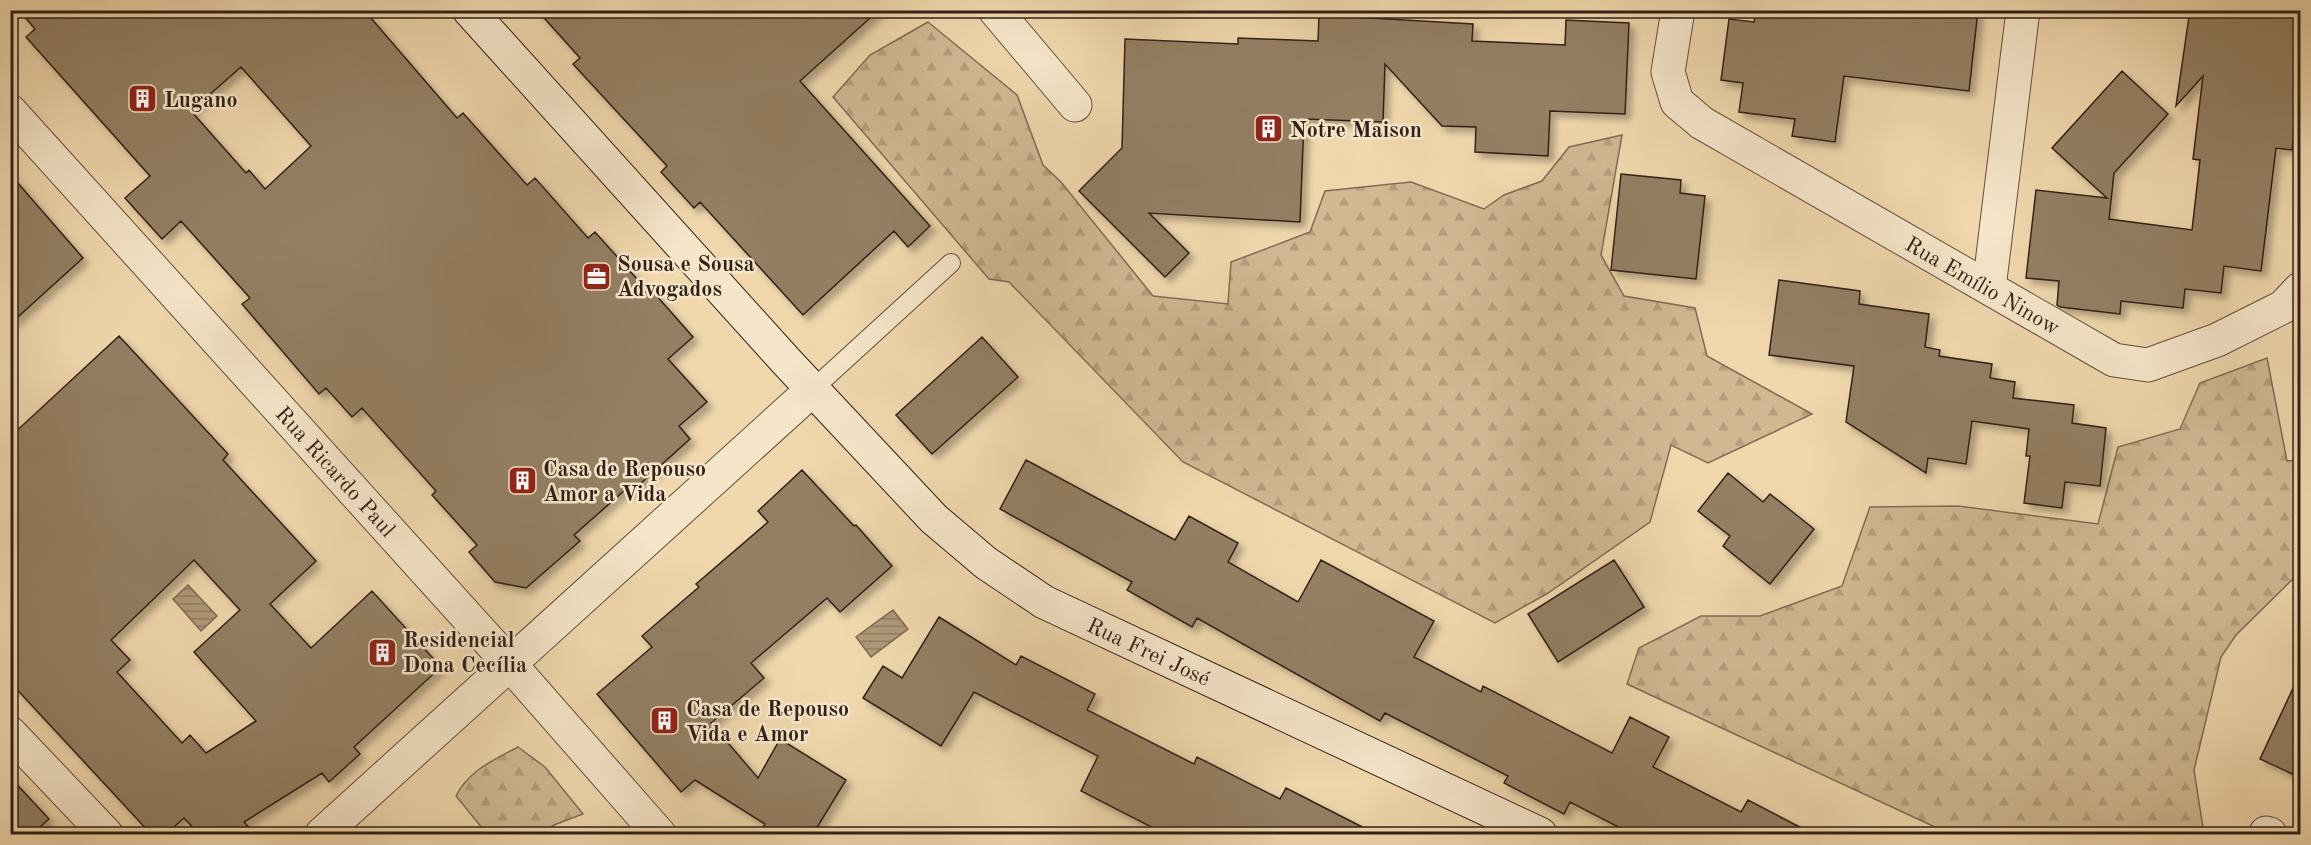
<svg xmlns="http://www.w3.org/2000/svg" width="2311" height="845" font-family="'Old Standard TT',serif">
  <style>
    .forest { fill: url(#forest-firs); stroke: #806c55; stroke-width: 1.5 }
    .water { fill: url(#water-rules); stroke: #7d6952; stroke-width: 1.5 }
    .building { fill: #947f64; stroke: #312017; stroke-width: 1.5; fill-rule: evenodd; filter: url(#shadow) }
    .lines { fill: none; stroke-linecap: round; stroke-linejoin: round }
    .lane-casing { stroke: #614e3c; stroke-width: 20 }
    .street-casing { stroke: #614e3c; stroke-width: 35 }
    .secondary-casing { stroke: #312017; stroke-width: 35 }
    .lane { stroke: #f5e5c9; stroke-width: 18 }
    .street { stroke: #f5e5c9; stroke-width: 33 }
    .secondary { stroke: #f5e5c9; stroke-width: 33 }
    .labels { text-anchor: middle; stroke-width: 5; stroke-linejoin: round; paint-order: stroke }
    .poi-label { font-size: 22px; font-weight: bold; fill: #312017; stroke: #f5e5c9; text-anchor: start }
    .street-label { font-size: 22px; fill: #312017; stroke: #f5e5c9 }
  </style>
  <defs>
    <pattern id="forest-firs" width="22" height="20" patternUnits="userSpaceOnUse" patternTransform="scale(1.5)"><rect width="22" height="20" fill="#d0b893"/><path d="M5 1l3.5 6h-7zM16 11l3.5 6h-7z" fill="#b39e7e"/></pattern>
    <pattern id="water-rules" width="6" height="5" patternUnits="userSpaceOnUse" patternTransform="scale(1.5)"><rect width="6" height="5" fill="#af9979"/><path d="M0 2.5h6" fill="none" stroke="#8f7c62"/></pattern>
    <filter id="shadow"><feDropShadow dx="5.5" dy="5.5" stdDeviation="3" flood-color="#0004"/></filter>
  </defs>
  <rect width="100%" height="100%" fill="#f0d7ac"/>
  <filter id="stains"><feTurbulence type="fractalNoise" baseFrequency=".00333" numOctaves="4"/><feColorMatrix values="0 0 0 0 .2 0 0 0 0 .09 0 0 0 0 .02 0 0 0 .5 -.17"/></filter>
  <radialGradient id="worn" r=".72"><stop offset=".6" stop-color="#630" stop-opacity="0"/><stop offset="1" stop-color="#630" stop-opacity=".3"/></radialGradient>
  <path class="forest" d="M 928,22 L 1017,95 L 1043,165 L 1061,182 L 1153,296 L 1228,304 L 1231,262 L 1310,232 L 1325,191 L 1411,182 L 1484,209 L 1504,195 L 1542,181 L 1569,147 L 1622,135 L 1601,255 L 1624,296 L 1695,308 L 1707,356 L 1812,414 L 1708,463 L 1671,445 L 1650,522 L 1548,593 L 1495,623 L 1183,462 L 1009,282 L 989,279 L 833,97 L 870,55 Z
    M 2267,358 L 2287,461 L 2300,460 L 2300,572 L 2236,635 L 2221,657 L 2194,770 L 2204,834 L 1950,834 L 1627,684 L 1639,648 L 1701,616 L 1760,616 L 1842,586 L 1870,507 L 1958,506 L 2098,524 L 2118,447 L 2180,429 L 2200,383 Z
    M 518,747 L 545,767 L 583,814 L 554,825 L 540,834 L 487,834 L 456,796 C 469,770 494,760 518,747 Z"/>
  <path class="water" d="M 188,585 L 217,616 L 201,631 L 173,599 Z
    M 893,610 L 908,629 L 871,657 L 856,637 Z"/>
  <path class="building" d="M 19,10 L 364,10 L 457,118 L 463,113 L 527,185 L 535,178 L 588,238 L 595,232 L 645,288 L 648,286 L 693,337 L 668,359 L 707,402 L 679,426 L 690,439 L 629,494 L 625,490 L 574,535 L 580,541 L 526,588 L 495,582 L 469,552 L 477,545 L 432,495 L 436,491 L 362,408 L 352,417 L 326,388 L 319,394 L 242,304 L 250,298 L 181,221 L 162,239 L 125,198 L 150,176 L 26,37 L 35,29 ZM 241,67 L 311,146 L 265,189 L 249,170 L 246,173 L 191,111 Z
    M 537,10 L 879,10 L 800,81 L 930,226 L 908,247 L 894,231 L 803,315 L 700,202 L 694,208 L 661,172 L 667,166 L 573,64 L 580,58 Z
    M 1756,10 L 1978,10 L 1969,91 L 1844,76 L 1835,142 L 1792,136 L 1795,119 L 1739,112 L 1743,83 L 1721,80 L 1729,19 L 1754,22 Z
    M 2190,10 L 2301,10 L 2301,60 L 2295,98 L 2298,98 L 2292,150 L 2276,148 L 2261,271 L 2224,266 L 2221,293 L 2185,289 L 2183,308 L 2121,301 L 2120,314 L 2060,307 L 2057,305 L 2059,281 L 2026,278 L 2036,190 L 2107,198 L 2052,148 L 2122,71 L 2168,114 L 2114,173 L 2109,219 L 2192,230 L 2200,160 L 2193,159 L 2203,76 L 2176,106 Z
    M 1319,15 L 1473,24 L 1472,41 L 1565,45 L 1566,20 L 1629,23 L 1625,114 L 1550,111 L 1548,156 L 1475,152 L 1476,127 L 1442,126 L 1385,64 L 1383,122 L 1304,119 L 1300,222 L 1149,213 L 1189,253 L 1165,277 L 1079,191 L 1122,148 L 1125,39 L 1238,44 L 1238,38 L 1318,41 Z
    M 10,174 L 83,258 L 10,324 Z
    M 1621,174 L 1681,180 L 1680,193 L 1705,196 L 1696,279 L 1611,270 Z
    M 1779,280 L 1860,291 L 1859,304 L 1929,314 L 1925,347 L 1940,350 L 1939,356 L 1992,364 L 1990,378 L 2015,382 L 2013,398 L 2074,405 L 2072,423 L 2106,428 L 2100,486 L 2065,482 L 2062,508 L 2024,503 L 2030,456 L 2026,456 L 2029,429 L 1972,421 L 1966,464 L 1928,458 L 1926,473 L 1846,422 L 1854,366 L 1769,355 Z
    M 119,336 L 228,454 L 223,460 L 316,561 L 270,604 L 311,648 L 372,591 L 441,667 L 354,747 L 360,754 L 329,782 L 322,773 L 244,822 L 255,834 L 199,834 L 184,818 L 166,834 L 151,834 L 10,682 L 10,437 ZM 194,560 L 240,610 L 194,652 L 256,721 L 206,753 L 190,735 L 182,743 L 117,672 L 130,660 L 111,640 Z
    M 982,337 L 1018,377 L 932,454 L 896,415 Z
    M 1026,460 L 1175,540 L 1189,516 L 1238,543 L 1228,562 L 1298,602 L 1321,560 L 1434,621 L 1414,657 L 1481,692 L 1483,686 L 1612,753 L 1630,717 L 1669,737 L 1653,767 L 1741,812 L 1748,800 L 1813,834 L 1632,834 L 1570,802 L 1564,814 L 1504,783 L 1508,776 L 1385,713 L 1380,721 L 1197,618 L 1192,627 L 1127,590 L 1132,582 L 1000,509 Z
    M 802,470 L 854,526 L 856,525 L 892,566 L 840,612 L 827,598 L 751,663 L 764,678 L 711,723 L 758,778 L 780,739 L 846,780 L 813,834 L 758,834 L 765,824 L 695,780 L 681,792 L 597,694 L 652,647 L 642,636 L 699,587 L 696,584 L 768,522 L 758,511 Z
    M 1728,473 L 1763,502 L 1770,494 L 1814,529 L 1770,584 L 1723,546 L 1730,536 L 1698,511 Z
    M 1614,560 L 1644,607 L 1558,662 L 1528,614 Z
    M 939,617 L 1016,665 L 1021,656 L 1095,694 L 1087,710 L 1194,764 L 1197,757 L 1280,799 L 1286,788 L 1376,834 L 1165,834 L 1081,791 L 1098,756 L 974,692 L 941,746 L 863,698 L 883,666 L 902,678 Z
    M 2301,671 L 2301,778 L 2260,759 Z
    M 10,777 L 49,819 L 32,834 L 10,834 Z"/>
  <g class="lines">
    <defs>
      <path id="lane" d="M 812,390 L 951,263"/>
      <path id="street" d="M 995,10 L 1075,105
        M 1678,10 L 1668,72 L 1677,102 L 1702,123 L 2114,360 L 2148,365 L 2217,340 L 2283,307 L 2300,289
        M 10,111 L 509,663 L 659,834
        M 1989,288 L 2023,10
        M 10,733 L 106,834
        M 2266,833 L 2270,834
        M 322,834 L 812,390"/>
      <path id="secondary" d="M 469,10 L 786,361 L 934,519 L 986,563 L 1044,602 L 1540,834"/>
    </defs>
    <use href="#lane" class="lane-casing"/>
    <use href="#street" class="street-casing"/>
    <use href="#secondary" class="secondary-casing"/>
    <use href="#lane" class="lane"/>
    <use href="#street" class="street"/>
    <use href="#secondary" class="secondary"/>
  </g>
  <defs>
    <symbol id="building-square" viewBox="-11 -11 22 22"><rect x="-9" y="-9" width="18" height="18" rx="4" fill="#8f2418" stroke="#f5e5c9"/><path d="M-4-6H4V6H1V3H-1V6H-4ZM-2.5-4.3h1.7v1.8h-1.7ZM.8-4.3h1.7v1.8H.8ZM-2.5-1h1.7V.8h-1.7ZM.8-1h1.7V.8H.8Z" fill="#fff"/></symbol>
    <symbol id="office-square" viewBox="-11 -11 22 22"><rect x="-9" y="-9" width="18" height="18" rx="4" fill="#8f2418" stroke="#f5e5c9"/><path d="M-6-3h4V-5.5h4V-3h4V5H-6ZM-1-4.5V-3h2v-1.5ZM-6 0V1H6V0Z" fill="#fff"/></symbol>
  </defs>
  <g fill-rule="evenodd">
    <use href="#building-square" x="126" y="82" width="33" height="33"/>
    <use href="#building-square" x="1252" y="112" width="33" height="33"/>
    <use href="#office-square" x="580" y="260" width="33" height="33"/>
    <use href="#building-square" x="506" y="464" width="33" height="33"/>
    <use href="#building-square" x="366" y="636" width="33" height="33"/>
    <use href="#building-square" x="648" y="704" width="33" height="33"/>
  </g>
  <g class="labels">
    <g class="poi-label">
      <text x="164" y="107">Lugano</text>
      <text x="1290" y="137">Notre Maison</text>
      <text x="617" y="271">Sousa e Sousa<tspan x="617" dy="25">Advogados</tspan></text>
      <text x="543" y="476">Casa de Repouso<tspan x="543" dy="25">Amor a Vida</tspan></text>
      <text x="403" y="647">Residencial<tspan x="403" dy="25">Dona Cecília</tspan></text>
      <text x="686" y="716">Casa de Repouso<tspan x="686" dy="25">Vida e Amor</tspan></text>
    </g>
    <g class="street-label">
      <text transform="translate(1983 285) rotate(30)" y="8">Rua Emílio Ninow</text>
      <text transform="translate(336 471) rotate(48)" y="8">Rua Ricardo Paul</text>
      <text transform="translate(1149 651) rotate(25)" y="8">Rua Frei José</text>
    </g>
  </g>
  <rect width="2311" height="845" fill="none" stroke="#f0d7ac" stroke-width="36"/>
  <rect x="12" y="12" width="2287" height="821" fill="none" stroke="#312017" stroke-width="3"/>
  <rect x="18" y="18" width="2275" height="809" fill="none" stroke="#312017" stroke-width="1.5"/>
  <rect width="100%" height="100%" filter="url(#stains)"/>
  <rect width="100%" height="100%" fill="url(#worn)"/>
</svg>
